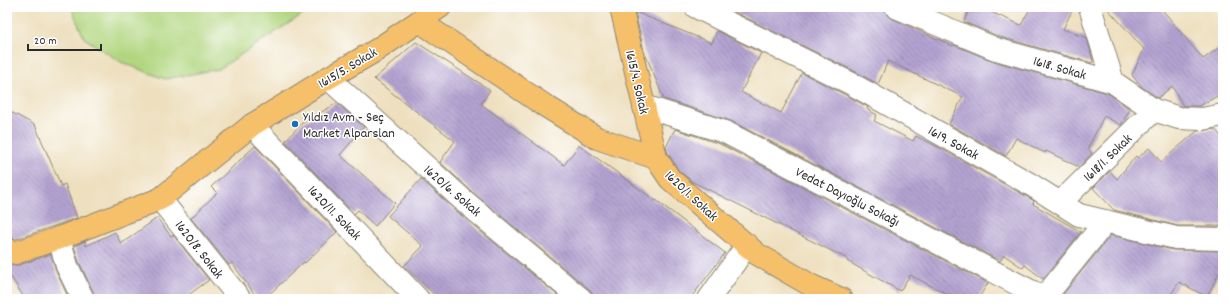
<svg xmlns="http://www.w3.org/2000/svg" width="1230" height="306" font-family="Dekko,sans-serif">
  <style>
    .garden { fill: #b1d67f; stroke: #6e8055 }
    .building { fill: url(#building-back-hatch) }
    .lines { fill: none; stroke-linecap: round; stroke-linejoin: round }
    .minor-casing { stroke: #8c8675; stroke-width: 24 }
    .major-casing { stroke: #8c8675; stroke-width: 24 }
    .minor { stroke: #fff; stroke-width: 22 }
    .major { stroke: #f6c06b; stroke-width: 22 }
    .poi-dot { fill: #1f6fb2; stroke: #fff; stroke-width: 1.5 }
    .labels { text-anchor: middle; stroke-width: 3; stroke-linejoin: round; paint-order: stroke }
    .street-label { font-size: 14px; fill: #2b2b2b; stroke: #fff }
    .poi-label { font-size: 14px; fill: #2b2b2b; stroke: #fff; text-anchor: start }
  </style>
  <defs>
    <pattern id="building-back-hatch" width="6" height="6" patternUnits="userSpaceOnUse"><rect width="6" height="6" fill="#b4a3d1"/><path d="M-1 5l2 2M0 0l6 6M5-1l2 2" fill="none" stroke="#9385aa"/></pattern>
  </defs>
  <rect width="100%" height="100%" fill="#fff"/>
  <filter id="ink" filterUnits="userSpaceOnUse"><feTurbulence type="fractalNoise" baseFrequency=".025" numOctaves="2"/><feDisplacementMap in="SourceGraphic" scale="8" xChannelSelector="R" yChannelSelector="G"/><feConvolveMatrix kernelMatrix="1 2 1 2 8 2 1 2 1" color-interpolation-filters="sRGB"/></filter>
  <filter id="wash" filterUnits="userSpaceOnUse"><feTurbulence type="fractalNoise" baseFrequency=".012" numOctaves="4" result="noise"/><feDisplacementMap in="SourceGraphic" scale="16" xChannelSelector="R" yChannelSelector="G"/><feGaussianBlur stdDeviation="0.9" result="paint"/><feColorMatrix in="noise" values="0 0 0 0 0 0 0 0 0 0 0 0 0 0 0 0 0 1.4 0 .05"/><feComposite in="paint" operator="in"/></filter>
  <g filter="url(#wash)">
    <rect width="100%" height="100%" fill="#eee0bf"/>
    <path class="garden" d="M 71,7 L 314,7 L 219,69 L 165,79 L 121,62 L 84,38 Z"/>
    <g id="blocks">
      <path class="building" d="M 728,7 L 884,7 L 886,14 L 891,18 L 953,46 L 954,45 L 993,61 L 1108,93 L 1130,109 L 1121,125 L 1104,116 L 1088,148 L 1092,153 L 1079,167 L 1046,151 L 1045,153 L 1016,138 L 1006,156 L 949,124 L 963,97 L 888,61 L 878,84 L 856,72 L 728,9 Z
        M 970,7 L 979,7 L 1021,25 L 1031,7 L 1074,7 L 1063,29 L 1087,38 L 1093,61 L 1092,63 L 1000,37 L 964,22 Z
        M 1106,7 L 1160,7 L 1203,59 L 1223,45 L 1223,93 L 1199,106 L 1183,106 L 1172,86 L 1158,98 L 1143,88 L 1132,75 L 1144,49 Z
        M 635,12 L 712,43 L 717,31 L 761,53 L 741,92 L 781,113 L 802,73 L 844,94 L 868,107 L 867,109 L 877,115 L 874,121 L 913,141 L 916,136 L 938,147 L 1024,195 L 1034,201 L 1033,204 L 1081,232 L 1043,279 L 1025,265 L 1023,268 L 1004,255 L 1000,261 L 731,121 L 664,99 L 644,51 Z
        M 416,42 L 490,90 L 481,104 L 564,165 L 579,145 L 656,201 L 656,200 L 725,253 L 690,299 L 593,299 L 593,294 L 589,289 L 471,191 L 440,162 L 455,141 L 374,79 Z
        M 337,103 L 364,127 L 340,155 L 395,203 L 375,226 L 358,210 L 354,214 L 285,141 L 301,124 Z
        M 7,110 L 35,125 L 61,186 L 65,184 L 77,218 L 16,239 L 7,237 Z
        M 675,129 L 720,144 L 988,283 L 978,299 L 957,299 L 910,275 L 900,291 L 847,261 L 848,259 L 693,182 L 679,171 L 668,153 L 666,147 Z
        M 1215,129 L 1223,139 L 1223,226 L 1178,226 L 1114,210 L 1093,188 L 1110,171 L 1117,179 L 1136,156 L 1138,158 L 1149,148 L 1161,162 L 1197,131 Z
        M 255,146 L 337,232 L 305,263 L 304,262 L 264,299 L 258,299 L 232,263 L 229,265 L 191,218 L 217,193 L 211,187 Z
        M 421,179 L 455,210 L 562,299 L 439,299 L 404,266 L 423,246 L 388,216 Z
        M 157,218 L 171,236 L 173,235 L 209,280 L 183,299 L 95,299 L 94,294 L 79,262 L 74,246 L 85,241 L 86,246 L 115,232 L 121,244 Z
        M 1111,235 L 1173,250 L 1223,251 L 1223,265 L 1207,297 L 1179,282 L 1168,299 L 1059,299 Z
        M 51,254 L 56,271 L 69,299 L 25,299 L 7,271 L 7,263 L 14,265 L 19,265 Z"/>
    </g>
  </g>
  <g filter="url(#ink)">
    <use href="#blocks" fill-opacity="0" stroke="#8c8675" stroke-width="1"/>
    <g class="lines">
      <defs>
        <path id="minor" d="M 696,7 L 850,83 L 1030,184 L 1079,215 L 1176,238 L 1223,239
          M 896,7 L 996,49 L 1113,82 L 1154,110 L 1179,118 L 1202,119 L 1223,115
          M 1090,7 L 1113,82
          M 328,78 L 463,200 L 581,299
          M 644,106 L 725,132 L 1046,299
          M 252,125 L 418,299
          M 160,199 L 240,299
          M 1060,203 L 1154,110
          M 59,238 L 67,266 L 83,299
          M 1044,298 L 1106,221
          M 709,299 L 747,245"/>
        <path id="major" d="M 621,7 L 656,158
          M 419,21 L 544,105 L 597,138 L 656,158 L 670,179 L 757,254 L 812,286 L 841,299
          M 7,249 L 15,253 L 59,238 L 160,199 L 252,125 L 328,78 L 375,51 L 440,7"/>
      </defs>
      <use href="#minor" class="minor-casing"/>
      <use href="#major" class="major-casing"/>
      <use href="#minor" class="minor"/>
      <use href="#major" class="major"/>
    </g>
  </g>
  <circle class="poi-dot" cx="295" cy="124" r="4"/>
  <g class="labels">
    <g class="street-label">
      <text transform="translate(347 67) rotate(-31)" y="5">1615/5. Sokak</text>
      <text transform="translate(1060 67) rotate(16)" y="5">1618. Sokak</text>
      <text transform="translate(638 82) rotate(77)" y="5">1615/4. Sokak</text>
      <text transform="translate(954 142) rotate(29)" y="5">1619. Sokak</text>
      <text transform="translate(1107 157) rotate(-44)" y="5">1618/1. Sokak</text>
      <text transform="translate(453 190) rotate(41)" y="5">1620/6. Sokak</text>
      <text transform="translate(692 195) rotate(43)" y="5">1620/1. Sokak</text>
      <text transform="translate(848 196) rotate(27)" y="5">Vedat Dayıoğlu Sokağı</text>
      <text transform="translate(335 212) rotate(46)" y="5">1620/11. Sokak</text>
      <text transform="translate(200 249) rotate(52)" y="5">1620/8. Sokak</text>
    </g>
    <g class="poi-label">
      <text x="303" y="121">Yıldız Avm - Seç<tspan x="303" dy="16">Market Alparslan</tspan></text>
    </g>
  </g>
  <rect width="1230" height="306" fill="none" stroke="#fff" stroke-width="24"/>
  <path d="M28 44v6h73v-6" fill="none" stroke="#2b2b2b" stroke-width="2"/>
  <text x="34" y="44" font-size="12" fill="#2b2b2b" stroke="#ffffff" stroke-width="3" paint-order="stroke">20 m</text>
</svg>
